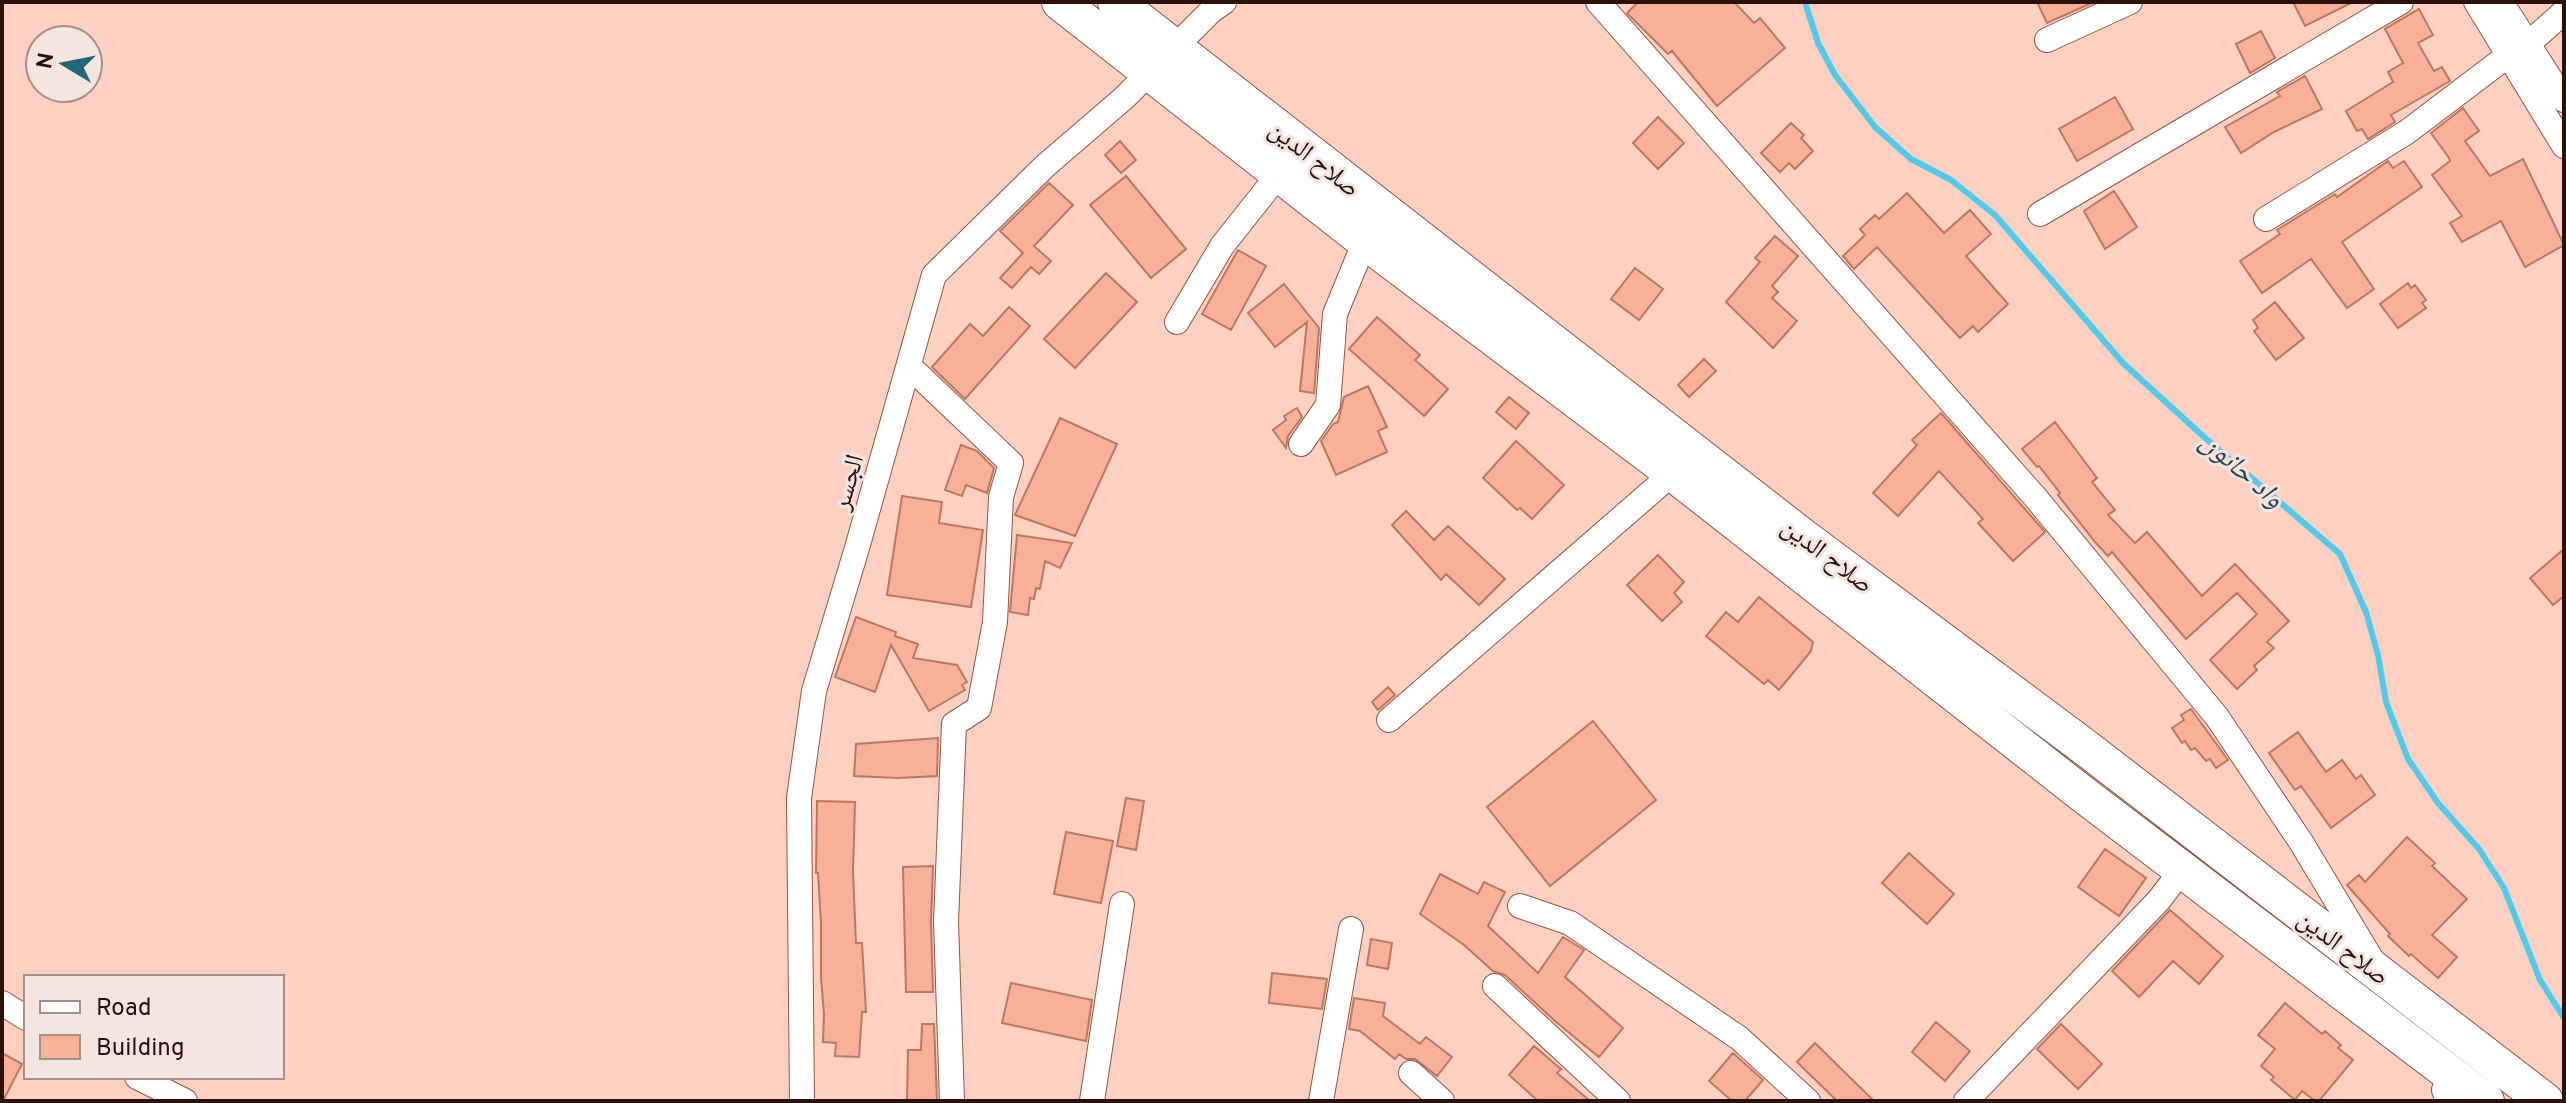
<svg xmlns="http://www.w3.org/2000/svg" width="2566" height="1103" font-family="Overpass,'Noto Naskh Arabic',sans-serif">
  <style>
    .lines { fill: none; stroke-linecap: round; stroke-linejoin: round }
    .stream { stroke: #4fcbec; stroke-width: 6 }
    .building { fill: #f8b099; stroke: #bb7963; stroke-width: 2 }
    .minor-casing { stroke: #945540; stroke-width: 26 }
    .highway-casing { stroke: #945540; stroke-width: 38 }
    .minor { stroke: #fff; stroke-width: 24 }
    .highway { stroke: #fff; stroke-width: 36 }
    .labels { text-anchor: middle; stroke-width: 6; stroke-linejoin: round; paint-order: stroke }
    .street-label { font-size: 26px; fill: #2b1109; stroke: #f4e5e0 }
    .water-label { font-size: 28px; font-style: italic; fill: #29444c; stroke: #f4e5e0 }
  </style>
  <rect width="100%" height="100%" fill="#fdd0c2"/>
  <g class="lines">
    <path class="stream" d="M 1805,2 L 1818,43 L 1835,75 L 1875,127 L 1911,159 L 1951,180 L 1995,215 L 2123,363 L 2204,437 L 2340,554 L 2366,612 L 2378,655 L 2386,702 L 2408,759 L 2438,803 L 2479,849 L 2504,888 L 2540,980 L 2564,1018"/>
  </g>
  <path class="building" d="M 1638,2 L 1734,2 L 1754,23 L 1760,18 L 1785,48 L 1717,106 L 1672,51 L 1668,54 L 1627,13 Z
    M 2037,2 L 2094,2 L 2047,23 Z
    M 2293,2 L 2353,2 L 2305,26 Z
    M 2419,9 L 2433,35 L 2418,43 L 2434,71 L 2442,67 L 2450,81 L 2391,115 L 2395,122 L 2368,139 L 2362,129 L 2357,131 L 2346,111 L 2393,82 L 2388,72 L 2403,63 L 2385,29 Z
    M 2261,31 L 2275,58 L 2250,73 L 2236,44 Z
    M 2305,76 L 2322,109 L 2274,132 L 2241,153 L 2225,127 L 2280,96 L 2277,92 Z
    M 2115,97 L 2133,129 L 2077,161 L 2059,129 Z
    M 2463,108 L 2479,131 L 2465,141 L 2490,176 L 2523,159 L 2564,245 L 2525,267 L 2501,221 L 2462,242 L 2450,223 L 2462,216 L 2432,175 L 2450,161 L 2449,158 L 2431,133 Z
    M 1658,117 L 1684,143 L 1658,169 L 1633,143 Z
    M 1791,123 L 1804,135 L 1801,138 L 1813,151 L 1795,169 L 1789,163 L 1780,172 L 1761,153 Z
    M 1120,141 L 1136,160 L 1121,173 L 1105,155 Z
    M 2388,161 L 2393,168 L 2404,161 L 2422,187 L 2342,242 L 2374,289 L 2347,308 L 2311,259 L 2262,293 L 2240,261 L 2280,234 L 2277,230 L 2335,194 L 2337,197 Z
    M 1126,176 L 1186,249 L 1151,278 L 1090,205 Z
    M 1049,183 L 1073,205 L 1034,246 L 1051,261 L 1039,274 L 1031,267 L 1012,288 L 1000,278 L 1023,253 L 1000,231 Z
    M 2114,191 L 2137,227 L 2105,249 L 2084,211 Z
    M 1907,193 L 1944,233 L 1970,210 L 1991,234 L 1966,256 L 2008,304 L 1978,332 L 1973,326 L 1960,338 L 1877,247 L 1854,269 L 1843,256 L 1865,235 L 1860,229 L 1875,215 L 1879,219 Z
    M 1775,236 L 1798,256 L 1772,286 L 1778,292 L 1772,298 L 1797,321 L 1773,348 L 1726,302 L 1760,262 L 1755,258 Z
    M 1238,250 L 1266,266 L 1231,330 L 1202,314 Z
    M 1635,268 L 1663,289 L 1639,320 L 1611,299 Z
    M 1106,273 L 1137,302 L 1075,368 L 1044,339 Z
    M 2408,283 L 2411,288 L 2415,285 L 2426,300 L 2422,303 L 2426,308 L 2398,328 L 2380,304 Z
    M 1284,284 L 1319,328 L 1314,393 L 1300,391 L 1307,322 L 1275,347 L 1248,313 Z
    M 2275,302 L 2304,338 L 2276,360 L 2254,331 L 2258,328 L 2253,320 Z
    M 1009,307 L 1030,326 L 965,399 L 932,367 L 970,324 L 983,336 Z
    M 1377,317 L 1420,355 L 1415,360 L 1448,389 L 1424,416 L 1349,349 Z
    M 1704,359 L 1716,371 L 1689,397 L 1678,385 Z
    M 1368,386 L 1387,427 L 1378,431 L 1387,452 L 1336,475 L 1321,441 L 1333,424 L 1338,422 L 1344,397 Z
    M 1509,397 L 1529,413 L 1516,429 L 1496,412 Z
    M 1297,408 L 1302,417 L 1288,436 L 1286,448 L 1273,430 L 1286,420 L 1284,416 Z
    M 1941,413 L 2045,532 L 2013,561 L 1978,523 L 1983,519 L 1939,471 L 1898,516 L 1873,493 L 1917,445 L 1912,440 Z
    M 1060,418 L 1117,444 L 1075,536 L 1015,515 Z
    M 2055,422 L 2097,478 L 2092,482 L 2115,510 L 2108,515 L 2135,543 L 2147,532 L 2202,596 L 2235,564 L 2289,621 L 2267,642 L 2274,648 L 2254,666 L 2257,670 L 2237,689 L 2210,660 L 2257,614 L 2237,593 L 2186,639 L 2112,552 L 2108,556 L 2095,542 L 2058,495 L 2060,493 L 2039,466 L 2037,467 L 2022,449 Z
    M 1516,441 L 1564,485 L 1532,519 L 1520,508 L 1517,510 L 1483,478 Z
    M 961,445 L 977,451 L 994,468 L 987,493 L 966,485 L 962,496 L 945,490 Z
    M 902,496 L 942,502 L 939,523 L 983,530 L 971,607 L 887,595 Z
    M 1406,511 L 1434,540 L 1448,526 L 1505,579 L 1479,605 L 1446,574 L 1441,580 L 1392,525 Z
    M 1017,535 L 1072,543 L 1060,568 L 1045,561 L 1040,589 L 1036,588 L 1034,599 L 1030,598 L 1028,615 L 1010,612 Z
    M 2564,549 L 2564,596 L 2553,605 L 2530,578 Z
    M 1658,555 L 1684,582 L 1674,593 L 1682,602 L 1662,621 L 1627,585 Z
    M 1759,597 L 1813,642 L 1811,651 L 1779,690 L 1768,680 L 1764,684 L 1706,636 L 1726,612 L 1738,622 Z
    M 856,617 L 896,632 L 895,636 L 918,644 L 913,658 L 957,665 L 967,682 L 962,685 L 965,690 L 929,711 L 891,645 L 875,692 L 835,677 Z
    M 1388,687 L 1395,695 L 1378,710 L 1372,702 Z
    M 2191,709 L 2228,760 L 2216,768 L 2210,759 L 2206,761 L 2195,748 L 2191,750 L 2185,741 L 2182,743 L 2172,728 L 2184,720 L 2181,715 Z
    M 1593,721 L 1656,800 L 1550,886 L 1487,807 Z
    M 2298,732 L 2326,772 L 2342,760 L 2356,779 L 2361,775 L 2375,795 L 2331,828 L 2301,786 L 2295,790 L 2269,753 Z
    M 938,738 L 937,776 L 898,778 L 854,776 L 856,744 Z
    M 1126,798 L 1144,801 L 1136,850 L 1117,846 Z
    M 817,801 L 855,802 L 853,872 L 856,943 L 862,943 L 866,1012 L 862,1012 L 859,1057 L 835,1056 L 836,1043 L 823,1042 L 824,1014 L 821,978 L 821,923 L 818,873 L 816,873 Z
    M 1066,832 L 1113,841 L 1101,903 L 1054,894 Z
    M 2407,837 L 2435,863 L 2432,866 L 2467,899 L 2432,935 L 2457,957 L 2438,978 L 2411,954 L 2409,956 L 2388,936 L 2390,934 L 2347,885 L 2359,875 L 2365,882 Z
    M 2105,849 L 2146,878 L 2119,916 L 2078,887 Z
    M 1909,853 L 1954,894 L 1927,924 L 1882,883 Z
    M 933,866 L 931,922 L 933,992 L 906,992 L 903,867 Z
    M 1440,874 L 1478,894 L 1484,882 L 1505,892 L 1488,926 L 1538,973 L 1563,937 L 1584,950 L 1565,977 L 1623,1028 L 1599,1057 L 1556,1022 L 1505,975 L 1493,971 L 1464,945 L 1420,914 Z
    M 2170,910 L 2223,956 L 2199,984 L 2173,961 L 2139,997 L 2112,971 Z
    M 1371,939 L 1392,943 L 1388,969 L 1367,965 Z
    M 1272,973 L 1327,979 L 1322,1009 L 1269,1003 Z
    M 1011,983 L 1092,1000 L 1086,1041 L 1002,1023 Z
    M 1354,998 L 1385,1003 L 1383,1016 L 1420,1044 L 1426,1037 L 1452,1057 L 1437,1076 L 1415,1059 L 1406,1059 L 1399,1054 L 1395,1059 L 1360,1031 L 1349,1029 Z
    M 2285,1003 L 2322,1034 L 2325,1031 L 2341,1045 L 2338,1048 L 2353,1060 L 2319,1101 L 2315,1101 L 2302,1091 L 2295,1100 L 2271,1080 L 2274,1077 L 2261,1066 L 2275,1049 L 2258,1035 Z
    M 1936,1022 L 1970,1051 L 1945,1081 L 1912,1052 Z
    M 922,1024 L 934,1024 L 937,1101 L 907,1101 L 908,1050 L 921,1050 Z
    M 2061,1024 L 2102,1064 L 2078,1089 L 2037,1049 Z
    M 1815,1043 L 1874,1101 L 1837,1101 L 1797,1062 Z
    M 1534,1046 L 1561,1069 L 1557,1073 L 1590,1101 L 1538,1101 L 1509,1075 Z
    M 2,1053 L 22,1064 L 3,1101 L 2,1101 Z
    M 1733,1053 L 1763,1080 L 1745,1101 L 1732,1101 L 1709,1081 Z"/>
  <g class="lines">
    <defs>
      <path id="minor" d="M 1598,2 L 2035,497 L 2217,717 L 2301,842 L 2372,960
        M 2476,2 L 2564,146
        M 2501,2 L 2564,100
        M 2047,40 L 2130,2
        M 2040,214 L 2401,2
        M 2266,219 L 2407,132 L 2502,60 L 2511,59 L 2564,12
        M 1177,322 L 1222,246 L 1279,174
        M 909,366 L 1011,463 L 1001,497 L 995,622 L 979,708 L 954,724 L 946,922 L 952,1101
        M 1301,444 L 1328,405 L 1335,314 L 1365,241
        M 1389,720 L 1673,473
        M 1520,906 L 1570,923 L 1739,1038 L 1808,1101
        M 1495,986 L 1618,1101
        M 2,1003 L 26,1018
        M 1411,1073 L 1442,1101
        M 137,1077 L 185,1101
        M 802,1101 L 799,798 L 814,691 L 857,548 L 934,275 L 1045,166 L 1124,98 L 1211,11 L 1224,2
        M 1092,1101 L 1122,904
        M 1321,1101 L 1351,929
        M 1966,1101 L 2159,900 L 2182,870
        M 2448,1101 L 2444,1090 L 2452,1075"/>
      <path id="highway" d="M 1060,2 L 1365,241 L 1673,473 L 2080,792 L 2486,1101
        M 1116,2 L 1803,537 L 2082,745 L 2545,1101"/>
    </defs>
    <use href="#minor" class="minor-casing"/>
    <use href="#highway" class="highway-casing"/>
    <use href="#minor" class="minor"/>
    <use href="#highway" class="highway"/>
  </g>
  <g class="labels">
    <g class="street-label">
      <text transform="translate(1315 158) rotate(38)" y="9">صلاح الدين</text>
      <text transform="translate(847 482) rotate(-74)" y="9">الجسر</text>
      <text transform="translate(1828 555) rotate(37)" y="9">صلاح الدين</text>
      <text transform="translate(2344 947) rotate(37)" y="9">صلاح الدين</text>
    </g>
    <g class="water-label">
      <text transform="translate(2243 469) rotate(41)" y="10">واد حانون</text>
    </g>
  </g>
  <rect width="2566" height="1103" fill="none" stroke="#2b1109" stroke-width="8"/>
  <rect x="24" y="975" width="260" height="104" fill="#f4e5e0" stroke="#a4908a" stroke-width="2"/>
  <rect x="40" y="1001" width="40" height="12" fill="#ffffff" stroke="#a4908a" stroke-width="2"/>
  <text x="96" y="1015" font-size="24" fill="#2b1109">Road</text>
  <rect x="40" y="1035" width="40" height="24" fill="#f8b099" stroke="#a4908a" stroke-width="2"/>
  <text x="96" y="1055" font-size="24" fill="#2b1109">Building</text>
  <g transform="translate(64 64) rotate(280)"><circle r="38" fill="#f4e5e0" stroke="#a4908a" stroke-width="2"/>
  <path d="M0-6L14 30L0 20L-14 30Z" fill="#236678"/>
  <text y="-12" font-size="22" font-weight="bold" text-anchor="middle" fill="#2b1109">N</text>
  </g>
</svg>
